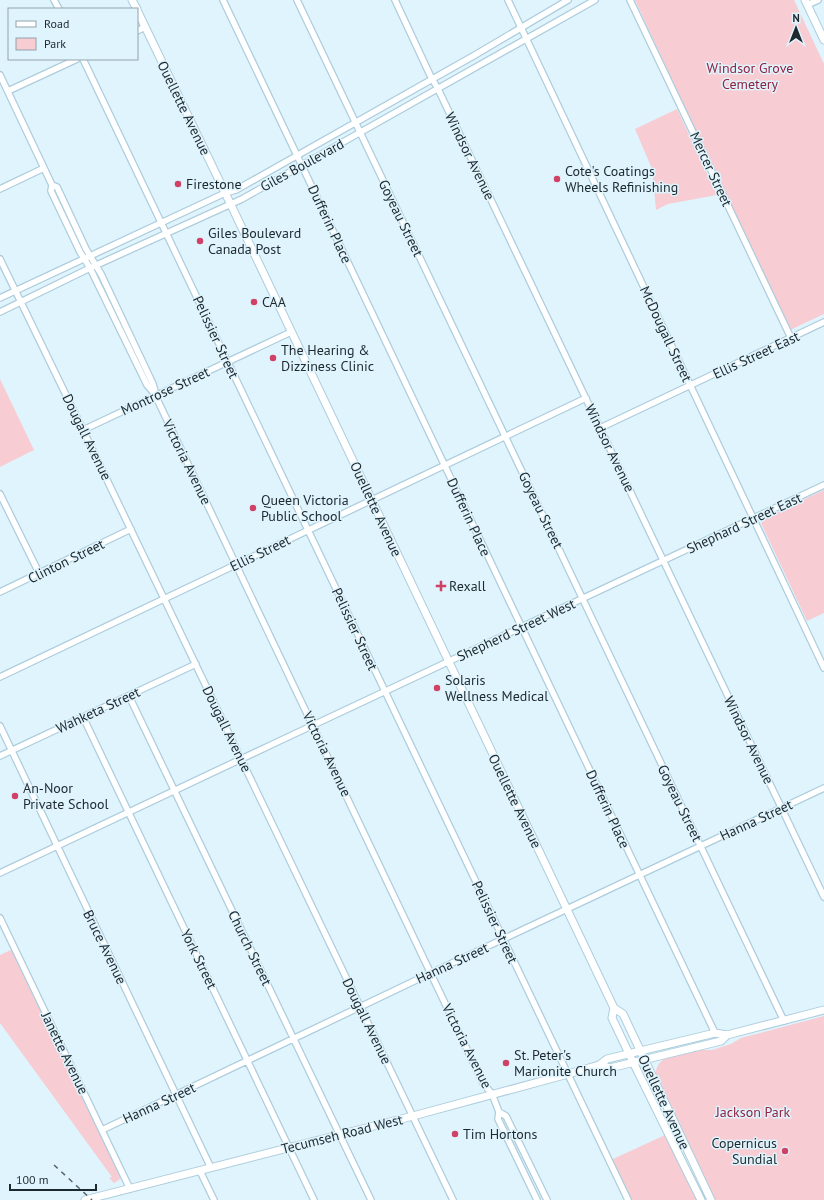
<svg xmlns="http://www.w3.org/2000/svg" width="824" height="1200" font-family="'PT Sans',sans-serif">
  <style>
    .green { fill: #f7ccd2 }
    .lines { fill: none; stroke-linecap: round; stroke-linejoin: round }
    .minor-casing { stroke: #adcddd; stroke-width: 8 }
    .major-casing { stroke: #adcddd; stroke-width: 9 }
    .minor { stroke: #fff; stroke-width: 5.5 }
    .major { stroke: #fff; stroke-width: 7 }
    .rail { stroke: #57656c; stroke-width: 1.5; stroke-dasharray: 5 5; stroke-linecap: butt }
    .poi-dot { fill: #d04167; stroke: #e0f4fd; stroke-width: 1.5 }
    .labels { text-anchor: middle; stroke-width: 3; stroke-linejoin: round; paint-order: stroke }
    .park-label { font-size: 14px; fill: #902442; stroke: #e0f4fd }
    .street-label { font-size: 14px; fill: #1d292f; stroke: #e0f4fd }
    .poi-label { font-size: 14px; fill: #1d292f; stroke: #e0f4fd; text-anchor: start }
  </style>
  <rect width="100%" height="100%" fill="#e0f4fd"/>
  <path class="green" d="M 635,0 L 794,0 L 824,64 L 824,314 L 788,331 Z
    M 677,109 L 717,195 L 668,204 L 656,210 L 652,169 L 635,129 Z
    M 0,379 L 34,450 L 0,467 Z
    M 824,490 L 824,613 L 807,621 L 761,523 L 765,518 Z
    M 13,949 L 120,1175 L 120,1179 L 114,1183 L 109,1178 L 112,1177 L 0,1023 L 0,955 Z
    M 824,1016 L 824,1200 L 715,1200 L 656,1073 C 656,1067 659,1063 664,1059 L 699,1050 L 712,1050 L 731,1044 L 741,1038 Z
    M 665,1135 L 697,1200 L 631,1200 L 611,1160 Z"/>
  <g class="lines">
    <defs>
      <path id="minor" d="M 54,0 L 59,9
        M 223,0 L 715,1033
        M 297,0 L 784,1021
        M 395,0 L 430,75 L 438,89 L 824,897
        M 508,0 L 824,668
        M 630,0 L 791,338
        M 807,5 L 818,0
        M 137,31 L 145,27
        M 83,59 L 628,1200
        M 0,75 L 52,185 L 51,191 L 80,252 L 90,268 L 147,385 L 154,393
        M 8,91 L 77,59
        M 52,185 L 57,187 L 86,249 L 101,274 L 153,384 L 157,399 L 483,1083 L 492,1094 L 499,1112 L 498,1119 L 537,1200
        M 0,189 L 44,168
        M 0,259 L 83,430 L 453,1200
        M 0,298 L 225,193 L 236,190 L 475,55 L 568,0
        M 0,312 L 90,268 L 242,199 L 595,0
        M 600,428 L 824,322
        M 83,430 L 291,332
        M 0,494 L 39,573
        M 0,592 L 131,529
        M 0,677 L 586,398
        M 129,696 L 371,1200
        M 83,717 L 314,1200
        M 0,726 L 211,1168
        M 0,756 L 196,664
        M 0,873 L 273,744 L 824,485
        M 0,918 L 130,1189
        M 499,1112 L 506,1116 L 547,1200
        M 102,1130 L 431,973 L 824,788
        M 200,1171 L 214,1200"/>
      <path id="major" d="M 132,0 L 137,9
        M 805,0 L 824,40
        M 137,10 L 231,205 L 614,1008 L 623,1014 L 711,1200
        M 614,1008 L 612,1018 L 633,1062 L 701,1200
        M 599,1065 L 610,1068 L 721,1041 L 727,1035
        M 85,1200 L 413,1116 L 568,1074 L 599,1065 L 607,1059 L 715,1033 L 727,1035 L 824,1010"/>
    </defs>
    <use href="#minor" class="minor-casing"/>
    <use href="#major" class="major-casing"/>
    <use href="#minor" class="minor"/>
    <use href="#major" class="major"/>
    <path class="rail" d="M 54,1165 L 92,1200"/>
  </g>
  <g class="poi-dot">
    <circle cx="557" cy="179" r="4"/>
    <circle cx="178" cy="184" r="4"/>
    <circle cx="200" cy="241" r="4"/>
    <circle cx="254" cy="302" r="4"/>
    <circle cx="273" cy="358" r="4"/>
    <circle cx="253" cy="508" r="4"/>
    <path d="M439 580h4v4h4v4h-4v4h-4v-4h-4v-4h4z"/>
    <circle cx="437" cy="688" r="4"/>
    <circle cx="15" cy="796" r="4"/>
    <circle cx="506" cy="1063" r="4"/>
    <circle cx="455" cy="1134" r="4"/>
    <circle cx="785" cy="1151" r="4"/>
  </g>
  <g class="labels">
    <g class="park-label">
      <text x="750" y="73">Windsor Grove<tspan x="750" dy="16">Cemetery</tspan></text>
      <text x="753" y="1117">Jackson Park</text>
    </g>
    <g class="street-label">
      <text transform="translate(184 108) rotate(64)" y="5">Ouellette Avenue</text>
      <text transform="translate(470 156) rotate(64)" y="5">Windsor Avenue</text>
      <text transform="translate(302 165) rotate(-29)" y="5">Giles Boulevard</text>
      <text transform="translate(711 169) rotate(65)" y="5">Mercer Street</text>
      <text transform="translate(401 218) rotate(64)" y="5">Goyeau Street</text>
      <text transform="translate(330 224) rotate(65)" y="5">Dufferin Place</text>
      <text transform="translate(666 334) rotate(65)" y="5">McDougall Street</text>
      <text transform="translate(216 337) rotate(65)" y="5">Pelissier Street</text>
      <text transform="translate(756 355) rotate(-25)" y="5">Ellis Street East</text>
      <text transform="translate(165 391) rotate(-25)" y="5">Montrose Street</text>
      <text transform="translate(87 437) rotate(64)" y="5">Dougall Avenue</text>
      <text transform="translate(610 448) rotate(64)" y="5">Windsor Avenue</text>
      <text transform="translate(187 462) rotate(64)" y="5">Victoria Avenue</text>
      <text transform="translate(376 509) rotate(65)" y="5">Ouellette Avenue</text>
      <text transform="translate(541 510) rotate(64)" y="5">Goyeau Street</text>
      <text transform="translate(469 517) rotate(65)" y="5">Dufferin Place</text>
      <text transform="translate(744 523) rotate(-25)" y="5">Shephard Street East</text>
      <text transform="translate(260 553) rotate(-26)" y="5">Ellis Street</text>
      <text transform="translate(66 561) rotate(-26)" y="5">Clinton Street</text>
      <text transform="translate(355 629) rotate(65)" y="5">Pelissier Street</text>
      <text transform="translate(516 630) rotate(-25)" y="5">Shepherd Street West</text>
      <text transform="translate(98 710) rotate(-25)" y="5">Wahketa Street</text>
      <text transform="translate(227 729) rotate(64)" y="5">Dougall Avenue</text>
      <text transform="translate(749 740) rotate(64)" y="5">Windsor Avenue</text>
      <text transform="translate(327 754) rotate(64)" y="5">Victoria Avenue</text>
      <text transform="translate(515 801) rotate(64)" y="5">Ouellette Avenue</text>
      <text transform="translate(680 803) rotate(64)" y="5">Goyeau Street</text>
      <text transform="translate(608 809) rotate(65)" y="5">Dufferin Place</text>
      <text transform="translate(756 820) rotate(-25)" y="5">Hanna Street</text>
      <text transform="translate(495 922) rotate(65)" y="5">Pelissier Street</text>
      <text transform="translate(105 947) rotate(64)" y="5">Bruce Avenue</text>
      <text transform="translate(250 948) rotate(64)" y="5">Church Street</text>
      <text transform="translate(199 959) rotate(64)" y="5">York Street</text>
      <text transform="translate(452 963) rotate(-25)" y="5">Hanna Street</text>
      <text transform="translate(367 1021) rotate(64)" y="5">Dougall Avenue</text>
      <text transform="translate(467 1046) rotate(63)" y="5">Victoria Avenue</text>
      <text transform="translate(65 1053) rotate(64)" y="5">Janette Avenue</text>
      <text transform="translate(664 1102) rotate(65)" y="5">Ouellette Avenue</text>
      <text transform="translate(159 1103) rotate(-25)" y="5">Hanna Street</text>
      <text transform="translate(342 1134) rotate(-14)" y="5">Tecumseh Road West</text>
    </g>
    <g class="poi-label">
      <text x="565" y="176">Cote's Coatings<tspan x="565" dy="16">Wheels Refinishing</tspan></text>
      <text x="186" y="189">Firestone</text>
      <text x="208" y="238">Giles Boulevard<tspan x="208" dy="16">Canada Post</tspan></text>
      <text x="262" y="307">CAA</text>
      <text x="281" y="355">The Hearing &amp;<tspan x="281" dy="16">Dizziness Clinic</tspan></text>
      <text x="261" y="505">Queen Victoria<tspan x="261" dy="16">Public School</tspan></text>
      <text x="449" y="591">Rexall</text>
      <text x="445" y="685">Solaris<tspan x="445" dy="16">Wellness Medical</tspan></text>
      <text x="23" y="793">An-Noor<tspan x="23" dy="16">Private School</tspan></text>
      <text x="514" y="1060">St. Peter's<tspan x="514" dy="16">Marionite Church</tspan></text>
      <text x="463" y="1139">Tim Hortons</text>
      <text x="777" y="1148" text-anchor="end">Copernicus<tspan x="777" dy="16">Sundial</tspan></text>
    </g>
  </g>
  <rect x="8" y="8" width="130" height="52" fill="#e0f4fd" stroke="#92a3ab"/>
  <rect x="16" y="21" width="20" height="6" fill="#ffffff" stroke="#92a3ab"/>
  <text x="44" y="28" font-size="12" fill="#1d292f">Road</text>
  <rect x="16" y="38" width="20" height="12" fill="#f7ccd2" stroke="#92a3ab"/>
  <text x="44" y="48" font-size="12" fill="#1d292f">Park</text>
  <g transform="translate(796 28)" stroke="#e0f4fd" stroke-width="3" paint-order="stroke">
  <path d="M0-3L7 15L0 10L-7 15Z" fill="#1d292f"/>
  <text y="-6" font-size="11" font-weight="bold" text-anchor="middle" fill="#1d292f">N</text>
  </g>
  <path d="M10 1184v6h86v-6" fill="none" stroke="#1d292f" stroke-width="2"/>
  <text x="16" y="1184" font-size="12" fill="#1d292f" stroke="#e0f4fd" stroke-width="3" paint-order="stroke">100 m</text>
</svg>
